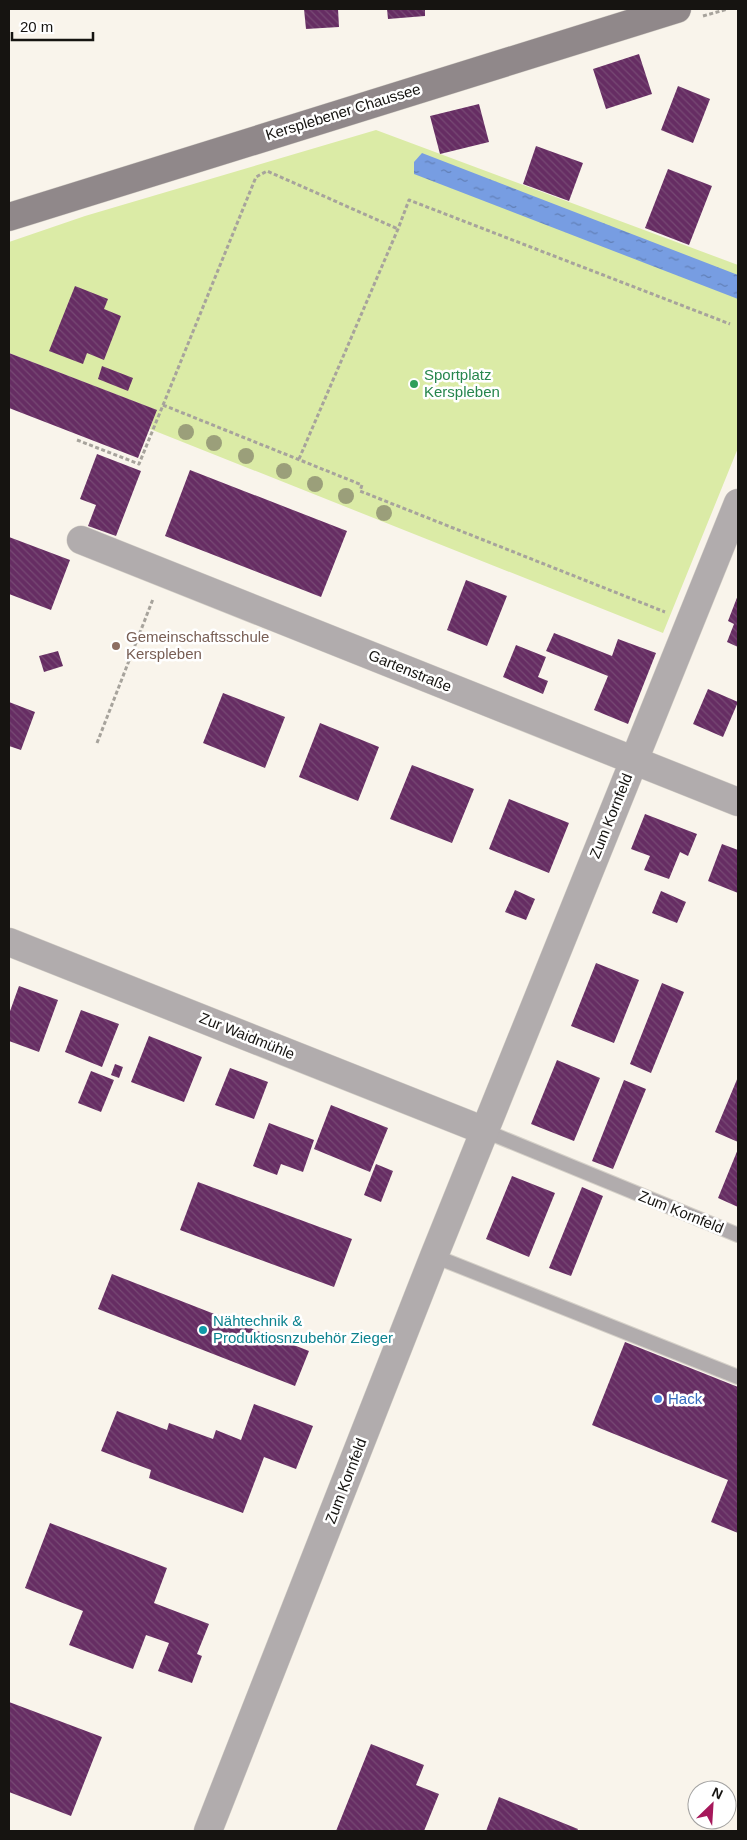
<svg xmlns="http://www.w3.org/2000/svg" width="747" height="1840" font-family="Helvetica,sans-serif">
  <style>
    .green { fill: #dbeba6 }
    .water { fill: url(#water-ripples) }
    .building { fill: url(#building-back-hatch) }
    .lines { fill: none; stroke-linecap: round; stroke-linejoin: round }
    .lane-casing { stroke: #d5d0c8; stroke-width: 16 }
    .street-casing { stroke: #d5d0c8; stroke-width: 29 }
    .secondary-casing { stroke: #d5d0c8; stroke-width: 29 }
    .path { stroke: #a7a39c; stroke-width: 3; stroke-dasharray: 4 2.5; stroke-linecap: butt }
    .lane { stroke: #b1acad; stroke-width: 14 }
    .street { stroke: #b1acad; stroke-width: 28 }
    .secondary { stroke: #90888a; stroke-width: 28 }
    .tree { fill: #9b9f7a }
    .leisure-dot { fill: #2e9e5b; stroke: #fff; stroke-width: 2 }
    .education-dot { fill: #8d6e63; stroke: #fff; stroke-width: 2 }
    .culture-dot { fill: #0f9aa8; stroke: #fff; stroke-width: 2 }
    .shop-dot { fill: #3f7fe0; stroke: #fff; stroke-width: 2 }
    .labels { text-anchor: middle; stroke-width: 5; stroke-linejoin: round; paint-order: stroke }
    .street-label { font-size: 15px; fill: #161411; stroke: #fff }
    .leisure-label { font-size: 15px; fill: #27864d; stroke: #fff; text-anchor: start }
    .education-label { font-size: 15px; fill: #785e54; stroke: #fff; text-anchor: start }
    .culture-label { font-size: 15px; fill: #0d838f; stroke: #fff; text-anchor: start }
    .shop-label { font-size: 15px; fill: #366cbe; stroke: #fff; text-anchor: start }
  </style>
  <defs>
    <pattern id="water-ripples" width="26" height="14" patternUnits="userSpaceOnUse" patternTransform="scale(1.25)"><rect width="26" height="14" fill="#779de2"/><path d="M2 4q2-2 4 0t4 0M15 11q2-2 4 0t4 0" fill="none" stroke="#617fb6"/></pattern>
    <pattern id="building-back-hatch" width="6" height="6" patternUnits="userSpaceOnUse" patternTransform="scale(1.25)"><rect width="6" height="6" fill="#662d63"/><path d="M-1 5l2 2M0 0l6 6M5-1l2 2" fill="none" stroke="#774974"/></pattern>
  </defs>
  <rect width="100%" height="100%" fill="#f9f4eb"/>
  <path class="green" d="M 376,130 L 738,265 L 738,448 L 663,633 L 150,429 L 156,410 L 9,353 L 9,242 L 85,216 Z"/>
  <path class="water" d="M 422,153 L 738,275 L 738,299 L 414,174 L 414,162 Z"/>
  <path class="building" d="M 304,9 L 338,9 L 339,27 L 306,29 Z
    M 387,9 L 425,9 L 425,16 L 388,19 Z
    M 639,54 L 652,94 L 606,109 L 593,69 Z
    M 678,86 L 710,99 L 693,143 L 661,130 Z
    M 479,104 L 489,142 L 440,154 L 430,116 Z
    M 536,146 L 583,163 L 569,201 L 523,184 Z
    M 668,169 L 712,186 L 689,245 L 645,228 Z
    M 75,286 L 108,299 L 104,309 L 121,316 L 104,360 L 87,353 L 83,364 L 49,351 Z
    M 9,353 L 157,410 L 138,458 L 9,408 Z
    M 102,366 L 133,378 L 128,391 L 98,379 Z
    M 97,454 L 141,471 L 116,536 L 88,526 L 96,505 L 80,499 Z
    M 190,470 L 347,531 L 321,597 L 165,536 Z
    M 9,537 L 70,560 L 51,610 L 9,594 Z
    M 466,580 L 507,596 L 487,646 L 447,630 Z
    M 738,595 L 738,647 L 727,642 L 734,624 L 728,621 Z
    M 554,633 L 612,656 L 618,639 L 656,653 L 628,724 L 594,710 L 608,676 L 546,651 Z
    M 516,645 L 546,657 L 538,677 L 548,681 L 543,694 L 503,677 Z
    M 58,651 L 63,666 L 44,672 L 39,656 Z
    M 708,689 L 738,702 L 723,737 L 693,724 Z
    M 223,693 L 285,717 L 265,768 L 203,743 Z
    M 9,702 L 35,712 L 21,750 L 9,746 Z
    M 320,723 L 379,747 L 358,801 L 299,777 Z
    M 412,765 L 474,789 L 452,843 L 390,819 Z
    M 509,799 L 569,823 L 549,873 L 489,849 Z
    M 645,814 L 697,834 L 688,856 L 680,852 L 669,879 L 644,870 L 650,856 L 631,849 Z
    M 722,844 L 738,850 L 738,893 L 708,881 Z
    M 515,890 L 535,899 L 526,920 L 505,912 Z
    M 661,891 L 686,902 L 677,923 L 652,913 Z
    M 596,963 L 639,980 L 614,1043 L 571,1026 Z
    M 662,983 L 684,992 L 651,1073 L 630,1064 Z
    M 19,986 L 58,1000 L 39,1052 L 9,1041 L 9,1014 Z
    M 81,1010 L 119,1024 L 102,1067 L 65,1052 Z
    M 149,1036 L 202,1057 L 184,1102 L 131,1082 Z
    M 557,1060 L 600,1078 L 574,1141 L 531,1124 Z
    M 115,1064 L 123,1067 L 119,1078 L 111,1075 Z
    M 230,1068 L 268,1082 L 254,1119 L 215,1105 Z
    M 91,1071 L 114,1080 L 101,1112 L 78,1103 Z
    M 738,1077 L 738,1142 L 715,1132 Z
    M 624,1080 L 646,1089 L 613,1169 L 592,1161 Z
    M 331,1105 L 388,1128 L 370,1172 L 314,1149 Z
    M 269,1123 L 314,1140 L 303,1172 L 281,1164 L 277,1175 L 253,1166 Z
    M 738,1149 L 738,1207 L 718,1198 Z
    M 376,1164 L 393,1171 L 381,1202 L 364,1195 Z
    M 512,1176 L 555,1193 L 529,1257 L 486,1239 Z
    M 198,1182 L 352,1239 L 334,1287 L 180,1230 Z
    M 582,1187 L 603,1196 L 571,1276 L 549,1268 Z
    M 112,1274 L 309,1351 L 295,1386 L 98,1309 Z
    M 625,1342 L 738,1387 L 738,1533 L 711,1522 L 728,1480 L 592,1425 Z
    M 254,1404 L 313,1426 L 296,1469 L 264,1457 L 243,1513 L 149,1478 L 151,1470 L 101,1451 L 117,1411 L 167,1430 L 169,1423 L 213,1439 L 216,1430 L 241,1440 Z
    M 50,1523 L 167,1568 L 154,1603 L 209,1624 L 197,1654 L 202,1656 L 192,1683 L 158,1671 L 169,1643 L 146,1635 L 133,1669 L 69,1645 L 83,1611 L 25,1588 Z
    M 9,1702 L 102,1737 L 71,1816 L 9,1792 Z
    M 371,1744 L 424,1765 L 416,1785 L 439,1794 L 424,1831 L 336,1831 Z
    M 499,1797 L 578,1829 L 577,1831 L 486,1831 Z"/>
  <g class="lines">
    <defs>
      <path id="lane" d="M 485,1131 L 738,1235
        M 434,1256 L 738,1377"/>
      <path id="street" d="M 81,540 L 738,802
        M 9,942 L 485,1131
        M 208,1831 L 434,1256 L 738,503"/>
      <path id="secondary" d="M 9,217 L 677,9"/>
    </defs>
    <use href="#lane" class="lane-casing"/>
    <use href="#street" class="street-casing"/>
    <use href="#secondary" class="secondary-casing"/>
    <path class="path" d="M 703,16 L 728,9
      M 163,405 L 362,485 L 360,491 L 665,612
      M 77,440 L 139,464 L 256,177 L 267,171 L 398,229
      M 299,459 L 398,229 L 409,200 L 730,324
      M 97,743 L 153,599"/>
    <use href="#lane" class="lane"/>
    <use href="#street" class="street"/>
    <use href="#secondary" class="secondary"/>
  </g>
  <g class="tree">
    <circle cx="186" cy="432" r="8"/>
    <circle cx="214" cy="443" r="8"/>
    <circle cx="246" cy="456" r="8"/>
    <circle cx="284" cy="471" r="8"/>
    <circle cx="315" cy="484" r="8"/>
    <circle cx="346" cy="496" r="8"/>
    <circle cx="384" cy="513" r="8"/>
  </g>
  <circle class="leisure-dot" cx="414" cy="384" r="5"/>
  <circle class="education-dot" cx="116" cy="646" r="5"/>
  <circle class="culture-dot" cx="203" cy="1330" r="5"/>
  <circle class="shop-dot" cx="658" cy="1399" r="5"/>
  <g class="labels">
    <g class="street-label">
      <text transform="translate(343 112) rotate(-17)" y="5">Kersplebener Chaussee</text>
      <text transform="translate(410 671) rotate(22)" y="5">Gartenstraße</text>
      <text transform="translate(611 816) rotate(-68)" y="5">Zum Kornfeld</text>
      <text transform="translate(247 1036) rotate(22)" y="5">Zur Waidmühle</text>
      <text transform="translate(681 1212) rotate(22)" y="5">Zum Kornfeld</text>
      <text transform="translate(346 1481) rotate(-69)" y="5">Zum Kornfeld</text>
    </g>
    <g class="leisure-label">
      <text x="424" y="380">Sportplatz<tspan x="424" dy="17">Kerspleben</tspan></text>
    </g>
    <g class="education-label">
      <text x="126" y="642">Gemeinschaftsschule<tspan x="126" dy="17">Kerspleben</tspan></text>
    </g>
    <g class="culture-label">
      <text x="213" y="1326">Nähtechnik &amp;<tspan x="213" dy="17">Produktiosnzubehör Zieger</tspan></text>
    </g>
    <g class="shop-label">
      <text x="668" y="1404">Hack</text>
    </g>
  </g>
  <rect width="747" height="1840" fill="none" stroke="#161411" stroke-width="20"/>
  <g transform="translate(712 1805) rotate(25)"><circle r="24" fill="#ffffff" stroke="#a2a1a0"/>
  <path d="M0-4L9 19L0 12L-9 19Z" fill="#a6185b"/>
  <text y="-8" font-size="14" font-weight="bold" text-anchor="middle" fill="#161411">N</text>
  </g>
  <path d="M12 32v8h81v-8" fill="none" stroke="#161411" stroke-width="2.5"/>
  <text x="20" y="32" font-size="15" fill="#161411" stroke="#ffffff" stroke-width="4" paint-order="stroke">20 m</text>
</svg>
